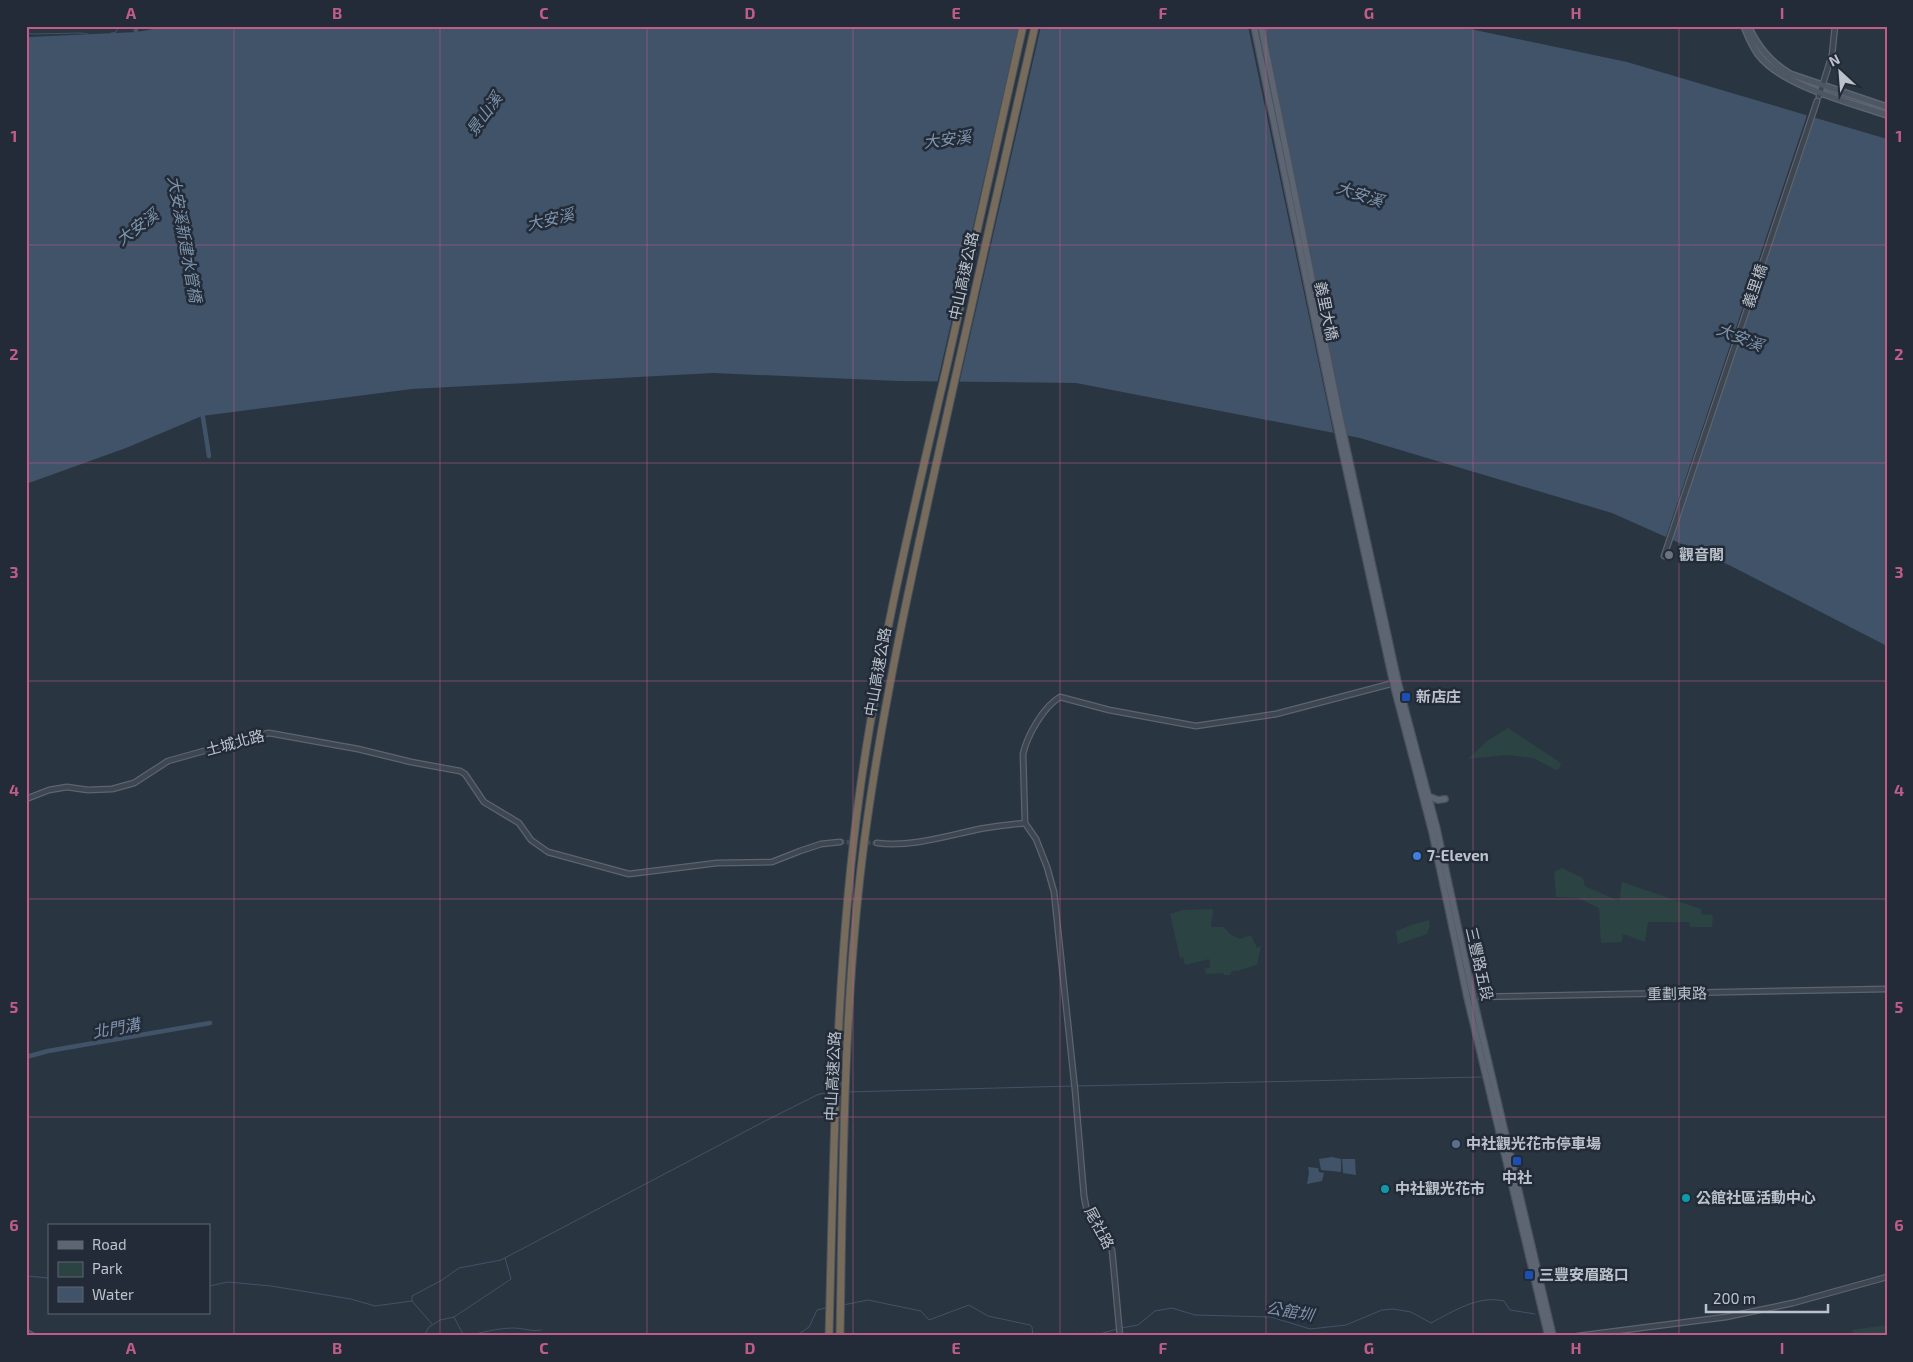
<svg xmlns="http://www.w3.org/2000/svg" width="1913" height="1362" font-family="'Exo 2','Noto Sans TC',sans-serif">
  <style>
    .green { fill: #2c4343 }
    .water { fill: #415369 }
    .pier { fill: #293541 }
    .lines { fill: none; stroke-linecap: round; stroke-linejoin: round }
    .stream { stroke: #415369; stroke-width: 1 }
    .canal { stroke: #415369; stroke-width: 4.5 }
    .tertiary-tunnel { stroke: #3f4a56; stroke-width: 4.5; stroke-dasharray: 4.5 2; stroke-linecap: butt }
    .tertiary-casing { stroke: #5c646f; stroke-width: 7 }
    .secondary-casing { stroke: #5c646f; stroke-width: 8 }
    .primary-casing { stroke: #4a525e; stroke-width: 8 }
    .motorway-casing { stroke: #48515c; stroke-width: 9 }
    .tertiary { stroke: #3e4651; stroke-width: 4.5 }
    .secondary { stroke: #4c5664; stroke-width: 5 }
    .primary { stroke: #5c6571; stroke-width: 5.5 }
    .motorway { stroke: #776b5b; stroke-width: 7 }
    .grid { fill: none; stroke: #bf5c88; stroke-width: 1; stroke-opacity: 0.55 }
    .worship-dot { fill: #6b7280; stroke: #222b37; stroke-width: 2 }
    .transit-dot { fill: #1a4fb4; stroke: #222b37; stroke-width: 2 }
    .shop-dot { fill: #3f7fe0; stroke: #222b37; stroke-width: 2 }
    .service-dot { fill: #5c6f8a; stroke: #222b37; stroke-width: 2 }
    .culture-dot { fill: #0f9aa8; stroke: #222b37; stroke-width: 2 }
    .labels { text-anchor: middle; stroke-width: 5; stroke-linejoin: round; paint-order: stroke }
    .street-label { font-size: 15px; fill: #bbc2cb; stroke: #222b37 }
    .poi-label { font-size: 15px; font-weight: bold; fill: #bbc2cb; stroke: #222b37; text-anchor: start }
    .water-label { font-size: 16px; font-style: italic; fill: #7e93ab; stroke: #222b37 }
    .neatline { fill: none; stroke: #bf5c88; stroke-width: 2 }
    .grid-label { font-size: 16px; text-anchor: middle; font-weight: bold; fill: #bf5c88 }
  </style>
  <rect width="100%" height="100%" fill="#293541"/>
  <path class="green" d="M 1508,728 L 1561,763 L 1559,769 L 1556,770 L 1533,758 L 1506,755 L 1468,759 L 1487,741 Z
    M 1562,868 L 1583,878 L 1585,886 L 1619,901 L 1622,882 L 1701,909 L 1701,914 L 1713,915 L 1712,927 L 1690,927 L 1689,922 L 1648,922 L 1645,942 L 1623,934 L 1622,942 L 1601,943 L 1599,908 L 1578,898 L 1556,897 L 1554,872 Z
    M 1212,909 L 1213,912 L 1211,927 L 1224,927 L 1230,934 L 1240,939 L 1251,935 L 1257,948 L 1261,946 L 1257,965 L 1237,971 L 1232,971 L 1230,975 L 1224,975 L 1223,973 L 1206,974 L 1204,969 L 1210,967 L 1209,959 L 1185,965 L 1183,957 L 1180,958 L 1170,914 L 1182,910 Z
    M 1429,920 L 1430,926 L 1427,934 L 1398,944 L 1396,931 L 1414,924 Z
    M 1887,1325 L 1887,1336 L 1856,1336 L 1851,1330 Z"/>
  <path class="water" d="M 168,26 L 1456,26 L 1627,62 L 1887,139 L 1887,646 L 1731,566 L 1612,513 L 1360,438 L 1076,383 L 898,381 L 713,373 L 412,389 L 202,416 L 126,448 L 26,484 L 26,40 L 29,37 L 137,32 Z
    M 1332,1157 L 1341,1159 L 1341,1172 L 1321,1170 L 1319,1159 Z
    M 1342,1159 L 1355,1159 L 1356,1175 L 1343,1173 Z
    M 1308,1167 L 1318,1168 L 1319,1172 L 1324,1173 L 1322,1181 L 1307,1184 L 1309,1173 Z"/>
  <path class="pier" d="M 1019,26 L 1041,26 L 959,384 L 937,384 Z
    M 1248,26 L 1261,26 L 1347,438 L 1334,436 Z
    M 1808,112 L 1813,114 L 1670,542 L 1665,540 Z"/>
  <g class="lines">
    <path class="stream" d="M 26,33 L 32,34 L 81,33 L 88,34
      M 111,33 L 116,32 L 119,26
      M 1077,1086 L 1481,1077
      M 847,1092 L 1073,1086
      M 26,1276 L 49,1278
      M 209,1286 L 228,1282 L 271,1286 L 351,1299 L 375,1306 L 412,1301 L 412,1296 L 442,1280 L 459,1268 L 501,1260 L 769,1119 L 819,1094 L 833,1092
      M 412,1301 L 432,1324
      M 843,1305 L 868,1300 L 921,1311 L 929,1320 L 969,1305 L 988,1316 L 1030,1325 L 1032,1327 L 1033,1336
      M 454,1317 L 464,1336
      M 1121,1328 L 1138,1325 L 1155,1311 L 1172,1308 L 1195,1315 L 1271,1317 L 1310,1329 L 1346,1325 L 1382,1310 L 1393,1309 L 1411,1312 L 1431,1323 C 1454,1311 1478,1295 1504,1301 L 1510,1310 L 1535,1314
      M 424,1336 L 429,1327 L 440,1320 L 454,1317 L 511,1279 L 505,1258
      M 466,1336 C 481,1333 498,1328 513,1328 C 524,1328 530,1332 541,1330
      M 796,1336 L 809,1327 L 817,1310 L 826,1308
      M 1093,1336 L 1117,1329"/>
    <path class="canal" d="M 135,26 L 137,36
      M 202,411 L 209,456
      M 26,1057 L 48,1051 L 210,1023"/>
    <path class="tertiary-tunnel" d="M 840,842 L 877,843"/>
    <defs>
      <path id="tertiary" d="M 1819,96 L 1832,55 L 1835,26
        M 1664,556 L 1817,101
        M 26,799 L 49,790 L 67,787 L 88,790 L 112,789 L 134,783 L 168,761 L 211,749 L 233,740 L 269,733 L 358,749 L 411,762 L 460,771 L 465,774 L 484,802 L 519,823 L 531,840 L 548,852 L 629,874 L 717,863 L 772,862 L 800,851 L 821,844 L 840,842
        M 877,843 C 910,847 943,837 975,830 C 992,826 1009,825 1025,823
        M 1471,997 L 1887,989
        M 26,1332 L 33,1336
        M 1120,1336 L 1112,1250 L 1087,1212 L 1084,1196 L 1075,1090 L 1054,892 L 1047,867 L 1036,839 L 1025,823 L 1023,754 C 1027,736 1043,707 1060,697 L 1109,710 L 1196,726 L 1276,714 L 1394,683
        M 1578,1336 L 1726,1317 L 1793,1303 L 1887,1277"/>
      <path id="secondary" d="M 1744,26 C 1748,36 1752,46 1758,54 C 1782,86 1849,102 1887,115
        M 1748,26 C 1758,47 1770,62 1790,74 L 1887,107"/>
      <path id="primary" d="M 1254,26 L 1334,414 L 1393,683 L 1432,832 L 1467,997 L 1548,1336
        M 1261,26 L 1339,413 L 1398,682 L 1437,829 L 1473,996 L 1553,1336
        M 1428,796 L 1438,800 L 1445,799"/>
      <path id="motorway" d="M 829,1336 C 834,1151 835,967 861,783 C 881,642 915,503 947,365 C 973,252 997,139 1023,26
        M 840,1336 C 843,1169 843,1001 865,836 C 885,688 919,543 951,397 C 979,274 1006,150 1035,26"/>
    </defs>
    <use href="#tertiary" class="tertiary-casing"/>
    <use href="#secondary" class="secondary-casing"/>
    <use href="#primary" class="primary-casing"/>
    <use href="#motorway" class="motorway-casing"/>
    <use href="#tertiary" class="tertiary"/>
    <use href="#secondary" class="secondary"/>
    <use href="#primary" class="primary"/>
    <use href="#motorway" class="motorway"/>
  </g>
  <path class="grid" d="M 234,26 L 234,1336M 440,26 L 440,1336M 647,26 L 647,1336M 853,26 L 853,1336M 1060,26 L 1060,1336M 1266,26 L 1266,1336M 1473,26 L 1473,1336M 1679,26 L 1679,1336M 26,245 L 1887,245M 26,463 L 1887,463M 26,681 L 1887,681M 26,899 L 1887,899M 26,1117 L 1887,1117"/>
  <circle class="worship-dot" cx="1669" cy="555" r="5"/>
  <g class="transit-dot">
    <rect x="1401" y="692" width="10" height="10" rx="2.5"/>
    <rect x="1512" y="1156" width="10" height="10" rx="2.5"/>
    <rect x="1524" y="1270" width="10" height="10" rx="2.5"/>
  </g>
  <circle class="shop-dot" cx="1417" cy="856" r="5"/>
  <circle class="service-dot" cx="1456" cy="1144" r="5"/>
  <g class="culture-dot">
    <circle cx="1385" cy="1189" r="5"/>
    <circle cx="1686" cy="1198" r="5"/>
  </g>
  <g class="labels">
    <g class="street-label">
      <text transform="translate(964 276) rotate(-78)" y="5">中山高速公路</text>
      <text transform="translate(1755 286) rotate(-71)" y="5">義里橋</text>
      <text transform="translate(1326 311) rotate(78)" y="5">義里大橋</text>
      <text transform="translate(878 672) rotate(-80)" y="5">中山高速公路</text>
      <text transform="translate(235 743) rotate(-15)" y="5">土城北路</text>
      <text transform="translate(1479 964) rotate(77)" y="5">三豐路五段</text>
      <text transform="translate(1677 994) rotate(-1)" y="5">重劃東路</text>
      <text transform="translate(833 1076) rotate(-87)" y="5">中山高速公路</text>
      <text transform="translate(1099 1228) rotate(62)" y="5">尾社路</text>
    </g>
    <g class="poi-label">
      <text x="1679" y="560">觀音閣</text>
      <text x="1416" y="702">新店庄</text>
      <text x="1427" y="861">7-Eleven</text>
      <text x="1466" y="1149">中社觀光花市停車場</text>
      <text x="1517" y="1183" text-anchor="middle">中社</text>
      <text x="1395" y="1194">中社觀光花市</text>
      <text x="1696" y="1203">公館社區活動中心</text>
      <text x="1539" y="1280">三豐安眉路口</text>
    </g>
    <g class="water-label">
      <text transform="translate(484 114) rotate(-54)" y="6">景山溪</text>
      <text transform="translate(947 139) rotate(-7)" y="6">大安溪</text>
      <text transform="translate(1360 194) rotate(18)" y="6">大安溪</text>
      <text transform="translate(550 219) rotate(-13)" y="6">大安溪</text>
      <text transform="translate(137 227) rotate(-37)" y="6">大安溪</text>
      <text transform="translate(185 239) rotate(80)" y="6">大安溪新建水管橋</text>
      <text transform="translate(1740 337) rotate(22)" y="6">大安溪</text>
      <text transform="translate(116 1028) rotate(-10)" y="6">北門溝</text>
      <text transform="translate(1290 1311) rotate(10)" y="6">公館圳</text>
    </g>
  </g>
  <rect width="1913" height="1362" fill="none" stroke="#222b37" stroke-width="55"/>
  <rect x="48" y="1224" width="162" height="90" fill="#222b37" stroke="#5f6772"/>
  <rect x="58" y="1241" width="25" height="8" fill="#5c6571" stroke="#5f6772"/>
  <text x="92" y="1250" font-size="15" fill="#bbc2cb">Road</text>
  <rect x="58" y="1262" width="25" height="15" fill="#2c4343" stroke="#5f6772"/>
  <text x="92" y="1274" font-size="15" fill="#bbc2cb">Park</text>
  <rect x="58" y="1287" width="25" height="15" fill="#415369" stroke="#5f6772"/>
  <text x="92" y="1300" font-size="15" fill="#bbc2cb">Water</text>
  <g transform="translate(1840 72) rotate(334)" stroke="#222b37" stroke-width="4" paint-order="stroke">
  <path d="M0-4L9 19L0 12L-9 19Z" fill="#bbc2cb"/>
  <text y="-8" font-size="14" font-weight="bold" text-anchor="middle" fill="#bbc2cb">N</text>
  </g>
  <path d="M1706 1304v8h122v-8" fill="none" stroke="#bbc2cb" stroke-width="2.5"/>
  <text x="1713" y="1304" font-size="15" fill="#bbc2cb" stroke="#222b37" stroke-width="4" paint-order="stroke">200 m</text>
  <rect x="28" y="28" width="1858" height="1306" class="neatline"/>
  <g class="grid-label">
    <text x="131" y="19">A</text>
    <text x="337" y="19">B</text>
    <text x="544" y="19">C</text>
    <text x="750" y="19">D</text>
    <text x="956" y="19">E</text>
    <text x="1163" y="19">F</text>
    <text x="1369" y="19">G</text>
    <text x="1576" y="19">H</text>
    <text x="1782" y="19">I</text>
    <text x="14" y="142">1</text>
    <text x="1899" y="142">1</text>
    <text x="14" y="360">2</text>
    <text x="1899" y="360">2</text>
    <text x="14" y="578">3</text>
    <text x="1899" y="578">3</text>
    <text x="14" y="796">4</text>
    <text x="1899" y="796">4</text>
    <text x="14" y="1013">5</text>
    <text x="1899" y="1013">5</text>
    <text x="14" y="1231">6</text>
    <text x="1899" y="1231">6</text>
    <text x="131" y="1354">A</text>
    <text x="337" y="1354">B</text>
    <text x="544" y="1354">C</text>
    <text x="750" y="1354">D</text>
    <text x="956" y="1354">E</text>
    <text x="1163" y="1354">F</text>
    <text x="1369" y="1354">G</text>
    <text x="1576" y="1354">H</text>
    <text x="1782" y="1354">I</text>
  </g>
</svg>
